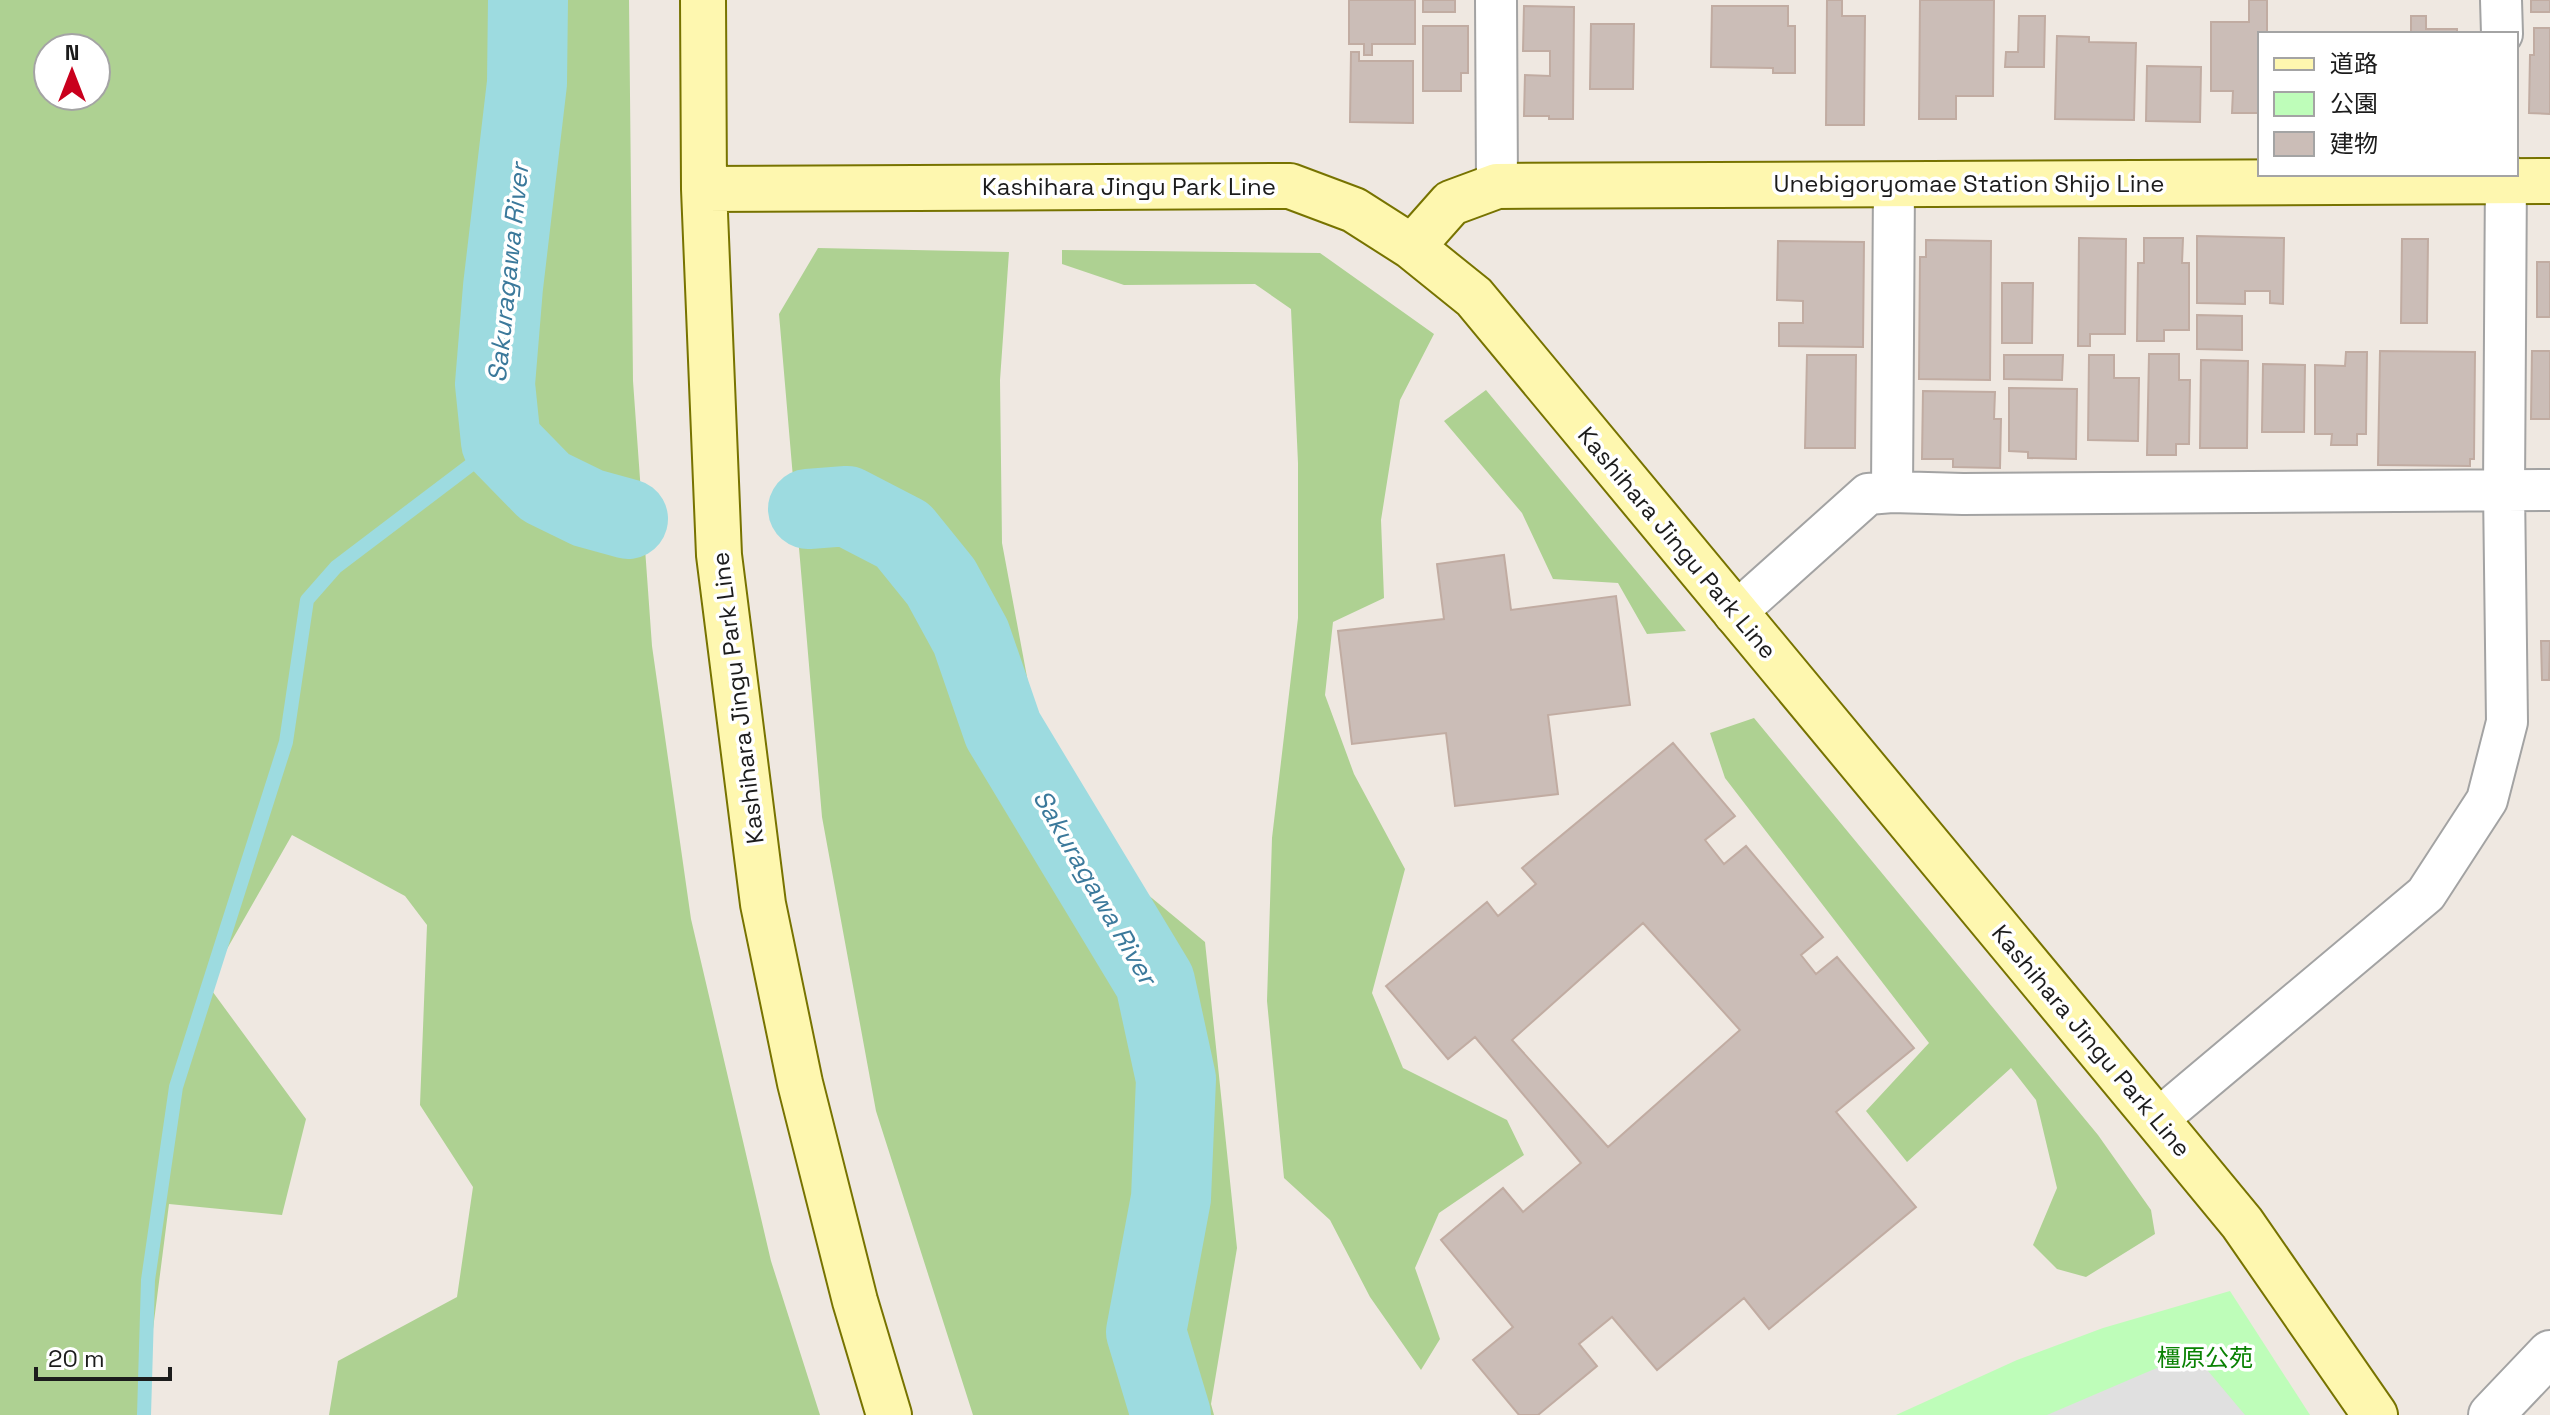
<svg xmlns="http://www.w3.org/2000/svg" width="2550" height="1415" font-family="'Space Grotesk','Noto Sans JP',sans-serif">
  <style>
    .forest { fill: #aed192; fill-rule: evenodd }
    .park { fill: #befdb9 }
    .parking { fill: #e0e0e0 }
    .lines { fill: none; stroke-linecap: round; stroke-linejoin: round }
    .stream { stroke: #9ddbe0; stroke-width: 14 }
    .river { stroke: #9ddbe0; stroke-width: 80 }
    .building { fill: #cbbdb7; stroke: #c1aca2; stroke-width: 2; fill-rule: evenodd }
    .minor-casing { stroke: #a3a3a3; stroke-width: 44 }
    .tertiary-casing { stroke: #a3a3a3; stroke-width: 48 }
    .secondary-casing { stroke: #777300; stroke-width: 48 }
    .minor { stroke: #fff; stroke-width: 40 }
    .tertiary { stroke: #fff; stroke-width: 44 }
    .secondary { stroke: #fef7af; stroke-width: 44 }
    .labels { text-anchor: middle; stroke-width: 7; stroke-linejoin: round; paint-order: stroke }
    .street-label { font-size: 24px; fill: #1c1c1c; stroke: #fff }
    .park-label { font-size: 24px; fill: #0a8203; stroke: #fff }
    .water-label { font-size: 26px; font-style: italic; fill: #3b799b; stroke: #fff }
  </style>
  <rect width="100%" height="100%" fill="#efe8e1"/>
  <path class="forest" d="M 0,0 L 629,0 L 633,381 L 652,646 L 691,919 L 771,1261 L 820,1415 L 329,1415 L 338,1361 L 457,1297 L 473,1187 L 420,1105 L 427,925 L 405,896 L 292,835 L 207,984 L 306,1119 L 282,1215 L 169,1204 L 142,1415 L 0,1415 ZM 48,48 L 96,48 L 96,96 L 48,96 Z
    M 818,248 L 1009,252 L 1000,380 L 1002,543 L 1033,709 L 1118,870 L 1205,942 L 1237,1248 L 1211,1404 L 1214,1415 L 973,1415 L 876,1111 L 822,817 L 779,314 Z
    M 1062,250 L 1320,253 L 1434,334 L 1400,400 L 1381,520 L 1384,598 L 1333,622 L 1325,695 L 1354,774 L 1405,869 L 1372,993 L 1403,1068 L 1507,1120 L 1524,1155 L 1439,1213 L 1415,1268 L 1440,1339 L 1421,1370 L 1370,1297 L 1330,1220 L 1284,1178 L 1267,1001 L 1272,838 L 1298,618 L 1298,463 L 1291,309 L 1255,284 L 1124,285 L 1062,264 Z
    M 1486,390 L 1686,631 L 1647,634 L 1618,583 L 1553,579 L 1522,513 L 1444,421 Z
    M 1754,718 L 2098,1135 L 2151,1210 L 2155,1234 L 2086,1277 L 2057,1269 L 2033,1245 L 2057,1188 L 2036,1100 L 2011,1068 L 1907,1162 L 1866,1111 L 1929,1043 L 1725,778 L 1710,733 Z"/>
  <path class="park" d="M 2230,1291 L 2310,1415 L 1896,1415 L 2017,1360 L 2103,1328 Z"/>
  <path class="parking" d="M 2193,1353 L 2245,1415 L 2047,1415 L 2145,1373 Z"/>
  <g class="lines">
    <path class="stream" d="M 144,1415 L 148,1280 L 176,1087 L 286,742 L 307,600 L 336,567 L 501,442"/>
    <path class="river" d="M 528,0 L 527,83 L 503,287 L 495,384 L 501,442 L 545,487 L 588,508 L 628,519
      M 808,509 L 847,506 L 903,535 L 941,582 L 971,637 L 1003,730 L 1155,982 L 1176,1079 L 1171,1198 L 1146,1332 L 1171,1415"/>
  </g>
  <path class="building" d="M 1349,0 L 1415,0 L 1415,44 L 1372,44 L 1372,55 L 1364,55 L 1364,44 L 1349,44 Z
    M 1423,0 L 1455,0 L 1455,12 L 1423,12 Z
    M 1827,0 L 1842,0 L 1842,16 L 1865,16 L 1864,125 L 1826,125 Z
    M 1920,0 L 1994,0 L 1993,96 L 1956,96 L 1956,119 L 1919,119 Z
    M 2249,0 L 2267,0 L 2267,34 L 2260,34 L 2260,113 L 2232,113 L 2233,91 L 2211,91 L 2211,22 L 2249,22 Z
    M 2531,0 L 2550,0 L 2550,12 L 2531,12 Z
    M 1524,6 L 1574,7 L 1573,119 L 1549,119 L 1549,116 L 1524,116 L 1525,75 L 1550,76 L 1550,51 L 1523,51 Z
    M 1712,6 L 1788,6 L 1788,26 L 1795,26 L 1795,73 L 1773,73 L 1773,68 L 1711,67 Z
    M 2019,16 L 2045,16 L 2044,67 L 2005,67 L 2006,52 L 2018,52 Z
    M 2411,16 L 2426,16 L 2426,29 L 2457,29 L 2457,34 L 2411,34 Z
    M 1591,24 L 1634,24 L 1633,89 L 1590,89 Z
    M 1423,26 L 1468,26 L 1468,73 L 1461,73 L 1461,91 L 1423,91 Z
    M 2534,28 L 2550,28 L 2550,114 L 2529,113 L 2530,55 L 2534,55 Z
    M 2057,36 L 2089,37 L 2089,42 L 2136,43 L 2134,120 L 2055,119 Z
    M 1351,52 L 1359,52 L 1359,61 L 1413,61 L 1413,123 L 1350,122 Z
    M 2147,66 L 2201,67 L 2200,122 L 2146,121 Z
    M 2197,236 L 2284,238 L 2283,304 L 2270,303 L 2270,291 L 2245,291 L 2245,304 L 2197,303 Z
    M 2079,238 L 2126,239 L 2125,334 L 2090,334 L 2090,346 L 2078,346 Z
    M 2144,238 L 2183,238 L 2182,263 L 2189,263 L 2189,330 L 2164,330 L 2164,341 L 2137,341 L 2138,263 L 2144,263 Z
    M 2402,239 L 2428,239 L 2427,323 L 2401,323 Z
    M 1926,240 L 1991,241 L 1990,380 L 1919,379 L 1920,257 L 1926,257 Z
    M 1778,241 L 1864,242 L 1863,347 L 1779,346 L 1779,323 L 1803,323 L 1803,301 L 1777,300 Z
    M 2537,262 L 2550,262 L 2550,317 L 2537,317 Z
    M 2002,283 L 2033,283 L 2032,343 L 2002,343 Z
    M 2197,315 L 2242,316 L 2242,350 L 2197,349 Z
    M 2380,351 L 2475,352 L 2474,459 L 2470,459 L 2470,466 L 2378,465 Z
    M 2532,351 L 2550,351 L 2550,419 L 2531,419 Z
    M 2346,352 L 2367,352 L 2366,434 L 2357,434 L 2357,445 L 2331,445 L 2332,434 L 2315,434 L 2315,365 L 2345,366 Z
    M 2149,354 L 2179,354 L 2179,380 L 2190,380 L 2189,444 L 2176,444 L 2176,455 L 2147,455 Z
    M 1807,355 L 1856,355 L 1855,448 L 1805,448 Z
    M 2004,355 L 2063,355 L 2062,380 L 2004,379 Z
    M 2089,355 L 2114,355 L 2114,378 L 2139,378 L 2138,441 L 2088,440 Z
    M 2201,360 L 2248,361 L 2247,448 L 2200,448 Z
    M 2263,364 L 2305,365 L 2304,432 L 2262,432 Z
    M 2009,388 L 2077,389 L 2076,459 L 2028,458 L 2028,452 L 2009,451 Z
    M 1923,391 L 1995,392 L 1994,419 L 2001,419 L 2000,468 L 1953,467 L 1953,459 L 1922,459 Z
    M 1504,555 L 1511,610 L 1616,596 L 1630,705 L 1548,715 L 1558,794 L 1455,806 L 1446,733 L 1352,744 L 1338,631 L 1444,619 L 1437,564 Z
    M 2541,641 L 2550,641 L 2549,680 L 2542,680 Z
    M 1673,743 L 1735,816 L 1705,840 L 1724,864 L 1746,846 L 1823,937 L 1801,955 L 1816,974 L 1837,957 L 1914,1048 L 1836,1112 L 1916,1207 L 1769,1329 L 1744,1298 L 1657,1370 L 1612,1317 L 1579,1344 L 1597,1366 L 1538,1415 L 1519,1415 L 1473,1360 L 1513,1327 L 1441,1240 L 1503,1188 L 1523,1212 L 1581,1163 L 1475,1037 L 1448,1059 L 1386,986 L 1487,902 L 1498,916 L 1536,884 L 1522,868 ZM 1643,923 L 1740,1030 L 1608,1147 L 1512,1040 Z"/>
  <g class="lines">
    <defs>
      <path id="minor" d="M 1496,0 L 1497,186
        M 2501,0 L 2502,34
        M 1892,492 L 1894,184
        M 1734,614 L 1868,494 L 1892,492 L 1963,494 L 2550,490
        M 2157,1120 L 2426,894 L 2487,800 L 2507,722 L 2504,490 L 2506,174"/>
      <path id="tertiary" d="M 2491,1415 L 2550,1353"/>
      <path id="secondary" d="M 703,0 L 704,189 L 719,555 L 763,904 L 800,1083 L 855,1301 L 889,1415
        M 704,189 L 1290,186 L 1354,210 L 1412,247 L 1474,297 L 2157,1120 L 2242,1223 L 2375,1415
        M 1412,247 L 1451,203 L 1497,186 L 2550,181"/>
    </defs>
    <use href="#minor" class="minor-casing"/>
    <use href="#tertiary" class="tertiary-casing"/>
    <use href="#secondary" class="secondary-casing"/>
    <use href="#minor" class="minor"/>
    <use href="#tertiary" class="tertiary"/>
    <use href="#secondary" class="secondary"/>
  </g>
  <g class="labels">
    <g class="street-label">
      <text x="1969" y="192">Unebigoryomae Station Shijo Line</text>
      <text x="1129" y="195">Kashihara Jingu Park Line</text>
      <text transform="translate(1677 543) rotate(50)" y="8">Kashihara Jingu Park Line</text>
      <text transform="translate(738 698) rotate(-97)" y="8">Kashihara Jingu Park Line</text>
      <text transform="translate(2091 1041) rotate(50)" y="8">Kashihara Jingu Park Line</text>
    </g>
    <g class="park-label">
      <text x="2205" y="1366">橿原公苑</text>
    </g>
    <g class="water-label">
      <text transform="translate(508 273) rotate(-84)" y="9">Sakuragawa River</text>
      <text transform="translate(1095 887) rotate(60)" y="9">Sakuragawa River</text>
    </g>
  </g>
  <rect x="2258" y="32" width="260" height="144" fill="#ffffff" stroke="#a4a4a4" stroke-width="2"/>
  <rect x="2274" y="58" width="40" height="12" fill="#fef7af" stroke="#a4a4a4" stroke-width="2"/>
  <text x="2330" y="72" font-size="24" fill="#1c1c1c">道路</text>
  <rect x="2274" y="92" width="40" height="24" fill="#befdb9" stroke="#a4a4a4" stroke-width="2"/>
  <text x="2330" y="112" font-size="24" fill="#1c1c1c">公園</text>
  <rect x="2274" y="132" width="40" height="24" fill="#cbbdb7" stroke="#a4a4a4" stroke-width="2"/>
  <text x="2330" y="152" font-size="24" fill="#1c1c1c">建物</text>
  <g transform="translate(72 72)"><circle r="38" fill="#ffffff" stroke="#a4a4a4" stroke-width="2"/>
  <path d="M0-6L14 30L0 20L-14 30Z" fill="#c9001d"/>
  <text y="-12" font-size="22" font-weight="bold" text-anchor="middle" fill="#1c1c1c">N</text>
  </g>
  <path d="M36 1367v12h134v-12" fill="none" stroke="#1c1c1c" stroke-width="4"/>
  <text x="48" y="1367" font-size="24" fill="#1c1c1c" stroke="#ffffff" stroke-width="6" paint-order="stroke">20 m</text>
</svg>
